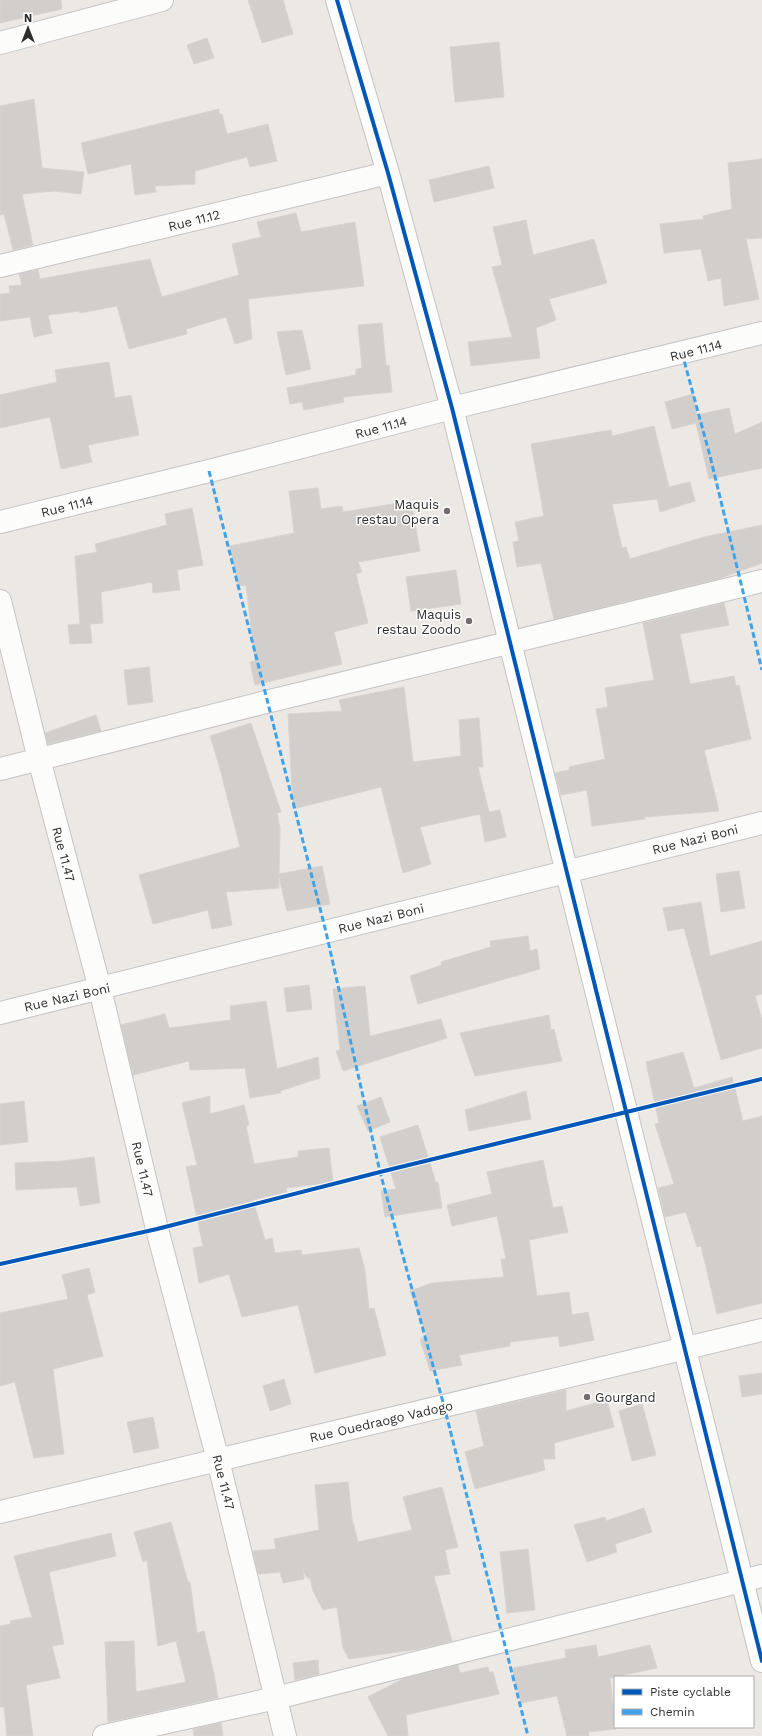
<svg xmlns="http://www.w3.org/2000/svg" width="762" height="1736" font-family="'Work Sans',sans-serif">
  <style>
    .building { fill: #d1cecb; stroke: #d7d4d0 }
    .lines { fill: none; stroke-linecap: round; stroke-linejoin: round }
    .street-casing { stroke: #c5c4c5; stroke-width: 24 }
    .street { stroke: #fcfcfb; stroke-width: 22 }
    .quiet { stroke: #3ea3eb; stroke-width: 3; stroke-dasharray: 6 3; stroke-linecap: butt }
    .cycleway-casing { stroke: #fff; stroke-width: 6 }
    .cycleway { stroke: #0057b8; stroke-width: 4 }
    .poi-dot { fill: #706f6e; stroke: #fff; stroke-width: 1.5 }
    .labels { text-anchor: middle; stroke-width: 3; stroke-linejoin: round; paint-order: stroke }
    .street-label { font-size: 13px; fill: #2e2e2e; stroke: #fff }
    .poi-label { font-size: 13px; fill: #2e2e2e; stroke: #fff; text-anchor: end }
  </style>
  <rect width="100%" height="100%" fill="#ece8e4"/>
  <path class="building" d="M 0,0 L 61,0 L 62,9 L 0,23 Z
    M 248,0 L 283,0 L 293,34 L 262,43 Z
    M 207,38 L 214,58 L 194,64 L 187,45 Z
    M 499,42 L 504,97 L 455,102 L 450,47 Z
    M 34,99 L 42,168 L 84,172 L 81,194 L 54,191 L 22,194 L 33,245 L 13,250 L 4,214 L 0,215 L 0,106 Z
    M 219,109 L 219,114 L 222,114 L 227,134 L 268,124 L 277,161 L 250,167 L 247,157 L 195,171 L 195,184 L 155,186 L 156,192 L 135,195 L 131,164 L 88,174 L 81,143 Z
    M 762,159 L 762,238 L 746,239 L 759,299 L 724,306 L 721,278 L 708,281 L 701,249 L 664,253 L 660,224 L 704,219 L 703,216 L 732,209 L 728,163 Z
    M 489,166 L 494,188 L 434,202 L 429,180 Z
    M 296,213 L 301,232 L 355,222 L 364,286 L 248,299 L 252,339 L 235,344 L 226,317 L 186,329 L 187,334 L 129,349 L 117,306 L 80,313 L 80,311 L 48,315 L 52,333 L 34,337 L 30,317 L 0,321 L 0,294 L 10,293 L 9,286 L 22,285 L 19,274 L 38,270 L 40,279 L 150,259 L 162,297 L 239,275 L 232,244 L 261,237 L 257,222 Z
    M 526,220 L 533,255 L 594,239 L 607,283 L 549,299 L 556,320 L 536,328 L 540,358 L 471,366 L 468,342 L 512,337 L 492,267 L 502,265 L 493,227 Z
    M 382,323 L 386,366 L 389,365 L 392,392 L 343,397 L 344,402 L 304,410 L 302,402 L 290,404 L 287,388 L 356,375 L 356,369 L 362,368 L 358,325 Z
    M 302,330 L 311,369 L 286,375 L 277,332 Z
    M 109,362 L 115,398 L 131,395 L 139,435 L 88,445 L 92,462 L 61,469 L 50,417 L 0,428 L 0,395 L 57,382 L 55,370 Z
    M 693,394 L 697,415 L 729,408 L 735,434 L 762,422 L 762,468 L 709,479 L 696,423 L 672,429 L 665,402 Z
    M 654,426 L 669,487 L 690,482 L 695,501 L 660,512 L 657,499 L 612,504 L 622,548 L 626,547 L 630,559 L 704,537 L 762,525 L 762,563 L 718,579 L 554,619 L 541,563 L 517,567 L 513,542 L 519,541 L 515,522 L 544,516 L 531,444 L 611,430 L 612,436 Z
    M 318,488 L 321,509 L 342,506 L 343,512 L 411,501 L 420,551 L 358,562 L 362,572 L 356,574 L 368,623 L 334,632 L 342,664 L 255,685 L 250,662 L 255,661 L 246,585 L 238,586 L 230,546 L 294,533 L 289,491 Z
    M 192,508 L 203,565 L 177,570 L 180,590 L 153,593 L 152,582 L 101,592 L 103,623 L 90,624 L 92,643 L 70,644 L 68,625 L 80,624 L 75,556 L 97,552 L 95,544 L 167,525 L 165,514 Z
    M 456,570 L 461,604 L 411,611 L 406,577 Z
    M 724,603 L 729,625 L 680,634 L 690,684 L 734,676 L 736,686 L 739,685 L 751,739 L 704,750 L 719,811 L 645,817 L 645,819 L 592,826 L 587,790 L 561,795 L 555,773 L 569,770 L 569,767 L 605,759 L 596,709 L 608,707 L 605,688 L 654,680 L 643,623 Z
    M 149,667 L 153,702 L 128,705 L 124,670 Z
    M 404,687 L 413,762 L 461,756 L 459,720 L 479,718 L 483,767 L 478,767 L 489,812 L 500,810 L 506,837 L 485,842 L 480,814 L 420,827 L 431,864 L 403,873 L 381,787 L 293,809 L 288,714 L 342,711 L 339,700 Z
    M 96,715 L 101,731 L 48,744 L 45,733 Z
    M 251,723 L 281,812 L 277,813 L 280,828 L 279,874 L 322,866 L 330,904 L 287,911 L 279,877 L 279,888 L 226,892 L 232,925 L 212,929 L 208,910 L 153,924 L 139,875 L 240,847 L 219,765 L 210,736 Z
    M 739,871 L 745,908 L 721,912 L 716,874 Z
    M 701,902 L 710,956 L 762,941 L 762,994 L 755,996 L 762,1020 L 762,1048 L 721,1060 L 684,928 L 668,931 L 663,908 Z
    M 528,936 L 530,951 L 537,949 L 540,969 L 418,1004 L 410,976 L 442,965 L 441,962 L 491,947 L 490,941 Z
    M 309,985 L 312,1009 L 287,1012 L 284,988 Z
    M 365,986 L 370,1036 L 441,1019 L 447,1038 L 343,1071 L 336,1051 L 340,1050 L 333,989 Z
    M 266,1001 L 277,1069 L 318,1057 L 320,1078 L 280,1091 L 281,1093 L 250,1098 L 245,1068 L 190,1070 L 189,1061 L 133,1075 L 121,1025 L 165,1014 L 169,1028 L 231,1020 L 230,1006 Z
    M 549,1015 L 551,1030 L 554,1029 L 562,1061 L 475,1076 L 460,1033 Z
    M 683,1052 L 694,1088 L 732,1077 L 743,1121 L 762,1116 L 762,1303 L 717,1314 L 701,1246 L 697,1247 L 686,1212 L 665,1217 L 658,1188 L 674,1184 L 655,1124 L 659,1123 L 646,1062 Z
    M 526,1091 L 531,1119 L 469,1131 L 465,1110 Z
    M 210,1096 L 210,1114 L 244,1105 L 249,1125 L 246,1126 L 254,1164 L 298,1157 L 298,1151 L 329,1148 L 333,1182 L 286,1188 L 287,1192 L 253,1200 L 265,1240 L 272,1238 L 275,1253 L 301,1250 L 302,1255 L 359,1248 L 365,1270 L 369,1309 L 374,1308 L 386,1355 L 315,1373 L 298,1305 L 242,1317 L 229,1274 L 199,1283 L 193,1248 L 203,1246 L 186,1167 L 197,1165 L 182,1103 Z
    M 381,1097 L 390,1122 L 368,1131 L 357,1106 Z
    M 24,1101 L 28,1142 L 0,1145 L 0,1104 Z
    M 418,1125 L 436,1183 L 438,1182 L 442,1208 L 385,1217 L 381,1191 L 396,1189 L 380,1137 Z
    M 94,1157 L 100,1203 L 80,1206 L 77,1187 L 16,1190 L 15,1163 L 63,1161 Z
    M 543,1160 L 553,1208 L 562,1206 L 568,1232 L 529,1240 L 537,1296 L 569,1292 L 572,1315 L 588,1312 L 594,1340 L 560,1347 L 558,1336 L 510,1342 L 510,1346 L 459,1355 L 462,1365 L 430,1371 L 420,1339 L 427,1337 L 410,1291 L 432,1283 L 504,1277 L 501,1259 L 506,1259 L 497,1216 L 452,1226 L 447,1205 L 492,1194 L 487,1172 Z
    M 89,1268 L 95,1292 L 87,1295 L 103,1356 L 53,1369 L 64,1454 L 34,1458 L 15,1382 L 0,1386 L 0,1313 L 68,1299 L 62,1275 Z
    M 762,1373 L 762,1394 L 742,1397 L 739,1376 Z
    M 284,1379 L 291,1404 L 270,1411 L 263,1386 Z
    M 566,1390 L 566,1411 L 607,1400 L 614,1427 L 554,1443 L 555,1459 L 543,1459 L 545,1470 L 475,1489 L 465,1452 L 484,1446 L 476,1411 Z
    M 642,1404 L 656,1455 L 632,1461 L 619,1411 Z
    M 153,1417 L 159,1448 L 134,1453 L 127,1422 Z
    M 348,1482 L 352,1519 L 358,1542 L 412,1530 L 403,1497 L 442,1487 L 458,1547 L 445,1550 L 450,1574 L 434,1576 L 452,1641 L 419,1649 L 349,1659 L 343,1648 L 337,1607 L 323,1610 L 313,1591 L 310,1578 L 307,1578 L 303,1570 L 304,1579 L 283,1583 L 280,1572 L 258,1574 L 253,1551 L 276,1549 L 274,1539 L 319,1530 L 315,1485 Z
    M 644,1508 L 652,1532 L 615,1544 L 617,1552 L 587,1562 L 574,1525 L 605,1517 L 606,1521 Z
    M 171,1522 L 188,1582 L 190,1582 L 197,1633 L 204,1631 L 214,1674 L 218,1698 L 108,1722 L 105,1642 L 134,1641 L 136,1692 L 186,1682 L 176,1641 L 158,1646 L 147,1560 L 143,1562 L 134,1532 Z
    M 111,1533 L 116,1556 L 49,1572 L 64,1644 L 52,1646 L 60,1678 L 26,1685 L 33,1736 L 7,1736 L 4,1707 L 0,1707 L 0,1626 L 11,1624 L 10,1621 L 32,1617 L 14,1556 Z
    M 528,1549 L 535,1610 L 507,1613 L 500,1552 Z
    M 596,1645 L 598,1657 L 650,1645 L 657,1668 L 610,1678 L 616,1729 L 588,1732 L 589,1736 L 567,1736 L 557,1696 L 521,1703 L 518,1690 L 516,1691 L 513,1668 L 566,1658 L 565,1650 Z
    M 318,1660 L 319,1674 L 295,1680 L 293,1663 Z
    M 458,1665 L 460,1673 L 488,1667 L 489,1672 L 493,1672 L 499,1694 L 406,1715 L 408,1736 L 388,1736 L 368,1697 L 405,1678 Z
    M 221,1723 L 223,1736 L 194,1736 L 193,1729 Z"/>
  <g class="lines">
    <defs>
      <path id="street" d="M 337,0 L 388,173 L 452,408 L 762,1661
        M 0,43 L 162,0
        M 0,266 L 388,173
        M 0,522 L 209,471 L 452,408 L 762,333
        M 0,601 L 39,759 L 100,989 L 157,1229 L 218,1460 L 285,1736
        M 0,769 L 266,702 L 762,581
        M 0,1013 L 762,823
        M 0,1512 L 762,1330
        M 104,1736 L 276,1698 L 762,1576"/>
    </defs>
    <use href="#street" class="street-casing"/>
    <use href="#street" class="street"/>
    <path class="quiet" d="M 682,353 L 710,456 L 762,670
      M 209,471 L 326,932 L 380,1172 L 444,1406 L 528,1736"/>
    <defs>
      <path id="cycleway" d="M 337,0 L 388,173 L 452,408 L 762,1661
        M 0,1264 L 157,1229 L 380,1172 L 762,1079"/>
    </defs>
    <use href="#cycleway" class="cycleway-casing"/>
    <use href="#cycleway" class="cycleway"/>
  </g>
  <g class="poi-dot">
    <circle cx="447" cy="511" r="4"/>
    <circle cx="469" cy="621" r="4"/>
    <circle cx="587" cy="1397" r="4"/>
  </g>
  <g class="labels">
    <g class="street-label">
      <text transform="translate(194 220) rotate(-14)" y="5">Rue 11.12</text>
      <text transform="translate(696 350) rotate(-14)" y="5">Rue 11.14</text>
      <text transform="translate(381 427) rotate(-15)" y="5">Rue 11.14</text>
      <text transform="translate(67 506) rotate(-14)" y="5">Rue 11.14</text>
      <text transform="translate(695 839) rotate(-14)" y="5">Rue Nazi Boni</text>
      <text transform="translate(64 854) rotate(75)" y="5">Rue 11.47</text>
      <text transform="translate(381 918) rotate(-14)" y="5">Rue Nazi Boni</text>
      <text transform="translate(67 997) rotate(-13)" y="5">Rue Nazi Boni</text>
      <text transform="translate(143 1169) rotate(77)" y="5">Rue 11.47</text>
      <text transform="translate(381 1421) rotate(-13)" y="5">Rue Ouedraogo Vadogo</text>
      <text transform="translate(224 1482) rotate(76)" y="5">Rue 11.47</text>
    </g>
    <g class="poi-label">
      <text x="439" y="509">Maquis<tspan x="439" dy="15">restau Opera</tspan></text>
      <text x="461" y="619">Maquis<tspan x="461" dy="15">restau Zoodo</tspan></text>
      <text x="595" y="1402" text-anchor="start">Gourgand</text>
    </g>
  </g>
  <rect x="614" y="1676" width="140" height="52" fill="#ffffff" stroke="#ababab"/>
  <rect x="622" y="1689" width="20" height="6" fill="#0057b8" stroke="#ababab"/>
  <text x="650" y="1696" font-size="12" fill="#2e2e2e">Piste cyclable</text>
  <rect x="622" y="1709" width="20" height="6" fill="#3ea3eb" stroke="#ababab"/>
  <text x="650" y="1716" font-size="12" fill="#2e2e2e">Chemin</text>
  <g transform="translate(28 28)" stroke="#ffffff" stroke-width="3" paint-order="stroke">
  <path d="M0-3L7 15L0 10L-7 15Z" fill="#2e2e2e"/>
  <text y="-6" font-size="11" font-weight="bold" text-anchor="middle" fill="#2e2e2e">N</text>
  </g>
</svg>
